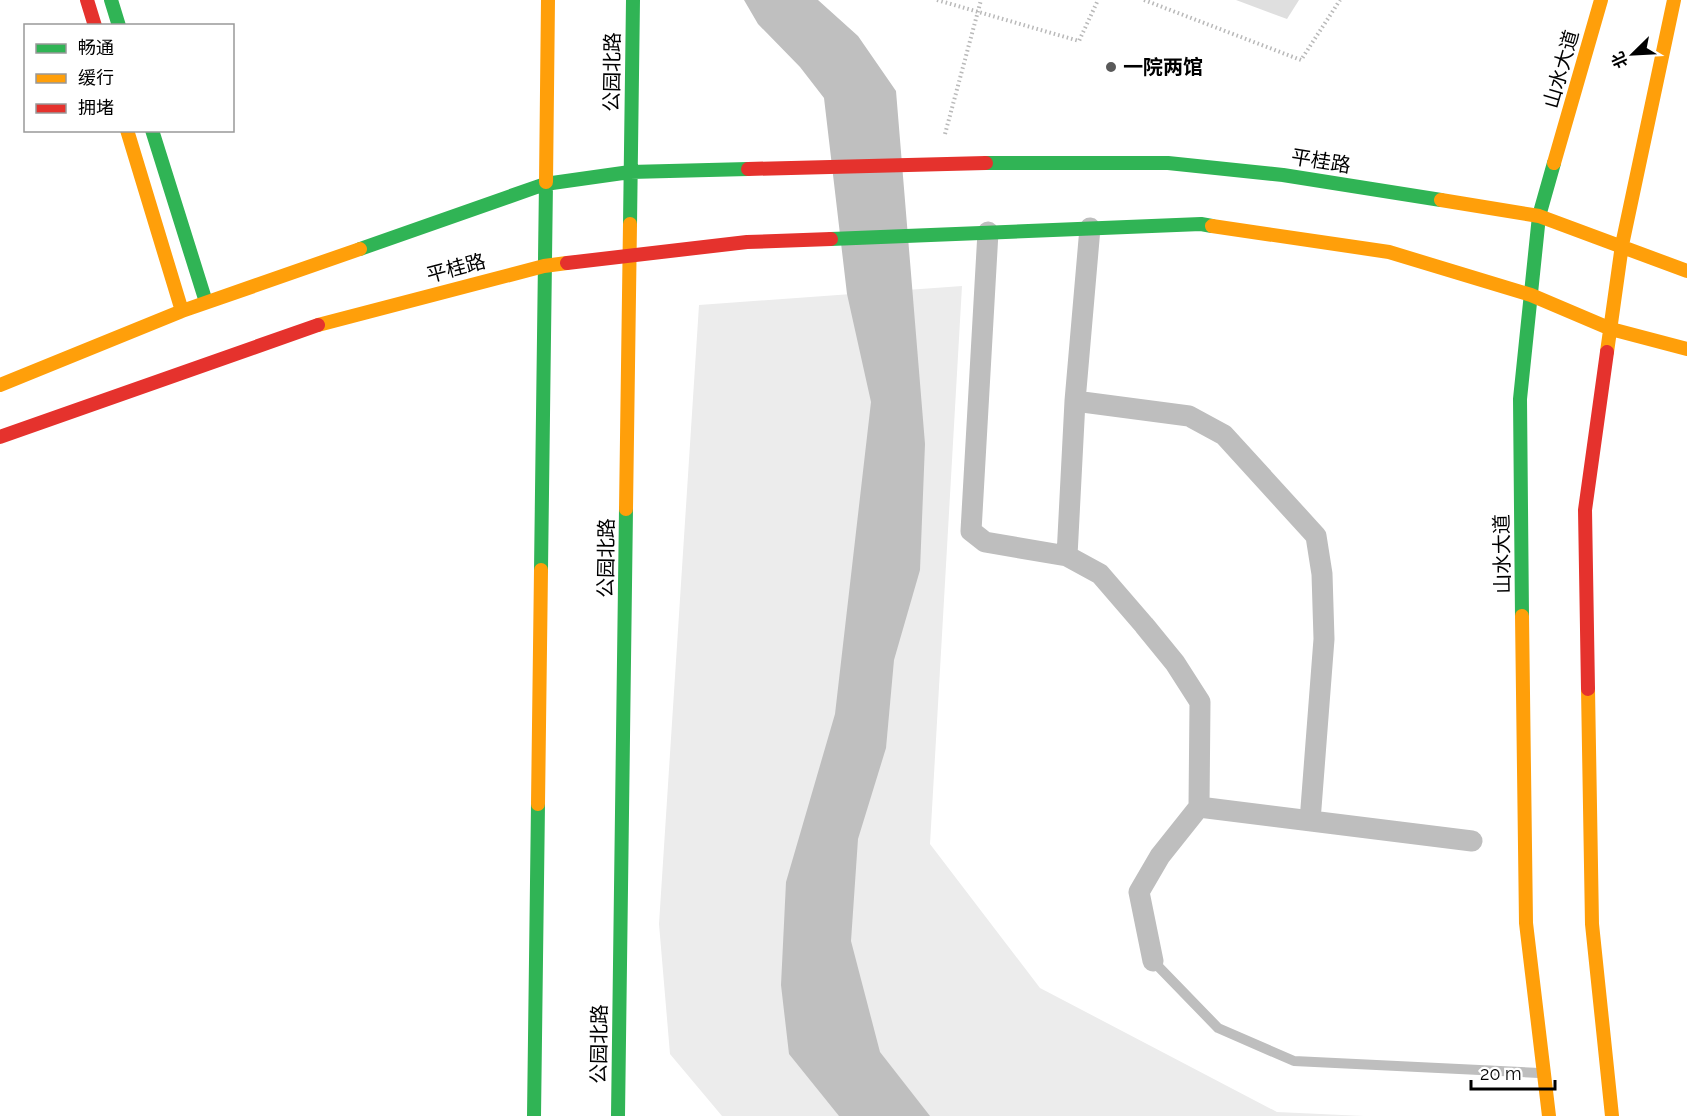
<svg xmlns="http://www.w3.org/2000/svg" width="1687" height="1116" font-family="Raleway,'Noto Sans SC',sans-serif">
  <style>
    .green { fill: #ececec }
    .water { fill: #bfbfbf }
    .building { fill: #dfdfdf }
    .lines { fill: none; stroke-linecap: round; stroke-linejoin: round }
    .path { stroke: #b9b9b9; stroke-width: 4; stroke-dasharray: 1.5 3; stroke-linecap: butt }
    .lane { stroke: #bebebe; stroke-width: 10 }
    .street { stroke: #bebebe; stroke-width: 21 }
    .fast { stroke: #30b455; stroke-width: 14 }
    .slow { stroke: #ff9f0a; stroke-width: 14 }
    .jam { stroke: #e5322d; stroke-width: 14 }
    .poi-dot { fill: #595959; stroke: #fff; stroke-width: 2 }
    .labels { text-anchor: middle; stroke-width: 6; stroke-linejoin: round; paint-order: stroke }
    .poi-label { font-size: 20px; font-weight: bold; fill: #000; stroke: #fff; text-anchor: start }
    .street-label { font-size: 20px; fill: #000; stroke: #fff }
  </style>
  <rect width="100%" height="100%" fill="#fff"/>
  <path class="green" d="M 962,286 L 930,844 L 1040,988 L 1277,1112 L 1364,1116 L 722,1116 L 670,1054 L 659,924 L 699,305 Z"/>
  <path class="water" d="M 744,0 L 818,0 L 858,36 L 896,91 L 925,444 L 920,570 L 894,660 L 886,748 L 858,839 L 851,941 L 880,1052 L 930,1116 L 839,1116 L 789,1054 L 781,985 L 786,882 L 835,714 L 871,402 L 847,294 L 824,98 L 800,67 L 758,24 Z"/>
  <path class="building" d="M 1236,0 L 1299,0 L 1287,19 Z"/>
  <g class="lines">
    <path class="path" d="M 937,0 L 1079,41 L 1098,0
      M 1144,0 L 1301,60 L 1340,0
      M 945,134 L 981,0"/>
    <path class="lane" d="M 1153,961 L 1218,1028 L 1294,1061 L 1539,1073"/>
    <path class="street" d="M 1090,228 L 1075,401 L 1189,416 L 1224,435 L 1316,536 L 1322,574 L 1324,639 L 1310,821
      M 988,232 L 971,531 L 985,542 L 1067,556 L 1100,574 L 1144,625 L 1175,663 L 1200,702 L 1199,807 L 1472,841
      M 1067,556 L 1075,401
      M 1153,961 L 1139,892 L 1160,856 L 1199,807"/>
    <path class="fast" d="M 111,0 L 119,26
      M 152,130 L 206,302
      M 986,163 L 1168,163 L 1283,175 L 1441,200
      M 630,224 L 633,0
      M 831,239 L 1201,224 L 1212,226
      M 360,249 L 545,184 L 630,172 L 748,169
      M 541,570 L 546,182
      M 1522,616 L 1520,399 L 1539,216 L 1554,163
      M 534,1116 L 538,804
      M 618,1116 L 626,509"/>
    <path class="slow" d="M 127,130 L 182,311
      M 1554,163 L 1601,0
      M 546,182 L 548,0
      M 1441,200 L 1539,216 L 1687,271
      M 1212,226 L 1389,252 L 1531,295 L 1611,329 L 1687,349
      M 318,325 L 544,266 L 567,263
      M 1607,352 L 1622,245 L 1674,0
      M 0,385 L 182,311 L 360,249
      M 626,509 L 630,224
      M 1522,616 L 1526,923 L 1549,1116
      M 1588,689 L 1592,924 L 1612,1116
      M 538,804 L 541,570"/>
    <path class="jam" d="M 87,0 L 95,26
      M 748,169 L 986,163
      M 567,263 L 747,242 L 831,239
      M 0,437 L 318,325
      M 1588,689 L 1585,510 L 1607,352"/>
  </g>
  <circle class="poi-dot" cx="1111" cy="67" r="6"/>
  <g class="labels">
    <g class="poi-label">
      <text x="1123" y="74">一院两馆</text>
    </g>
    <g class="street-label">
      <text transform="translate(1561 69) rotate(-74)" y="7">山水大道</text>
      <text transform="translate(612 72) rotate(-89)" y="7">公园北路</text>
      <text transform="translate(1321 161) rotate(9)" y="7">平桂路</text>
      <text transform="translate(456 268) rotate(-15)" y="7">平桂路</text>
      <text transform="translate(1502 554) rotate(-91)" y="7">山水大道</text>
      <text transform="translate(606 558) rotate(-89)" y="7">公园北路</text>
      <text transform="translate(599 1044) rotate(-89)" y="7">公园北路</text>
    </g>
  </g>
  <rect x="24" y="24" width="210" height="108" fill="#ffffff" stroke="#999999" stroke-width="1.5"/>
  <rect x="36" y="44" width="30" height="9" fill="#30b455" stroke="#999999" stroke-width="1.5"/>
  <text x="78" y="54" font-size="18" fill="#000000">畅通</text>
  <rect x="36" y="74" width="30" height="9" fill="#ff9f0a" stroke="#999999" stroke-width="1.5"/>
  <text x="78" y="84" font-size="18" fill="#000000">缓行</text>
  <rect x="36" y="104" width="30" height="9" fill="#e5322d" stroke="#999999" stroke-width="1.5"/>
  <text x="78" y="114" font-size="18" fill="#000000">拥堵</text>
  <g transform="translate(1633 54) rotate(246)" stroke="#ffffff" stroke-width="4.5" paint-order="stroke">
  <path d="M0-4.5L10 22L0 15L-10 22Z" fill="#000000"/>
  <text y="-9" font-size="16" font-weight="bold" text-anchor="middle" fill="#000000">北</text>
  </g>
  <path d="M1471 1080v9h84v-9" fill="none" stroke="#000000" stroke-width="3"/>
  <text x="1480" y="1080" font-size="18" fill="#000000" stroke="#ffffff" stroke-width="4.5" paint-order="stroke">20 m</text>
</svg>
